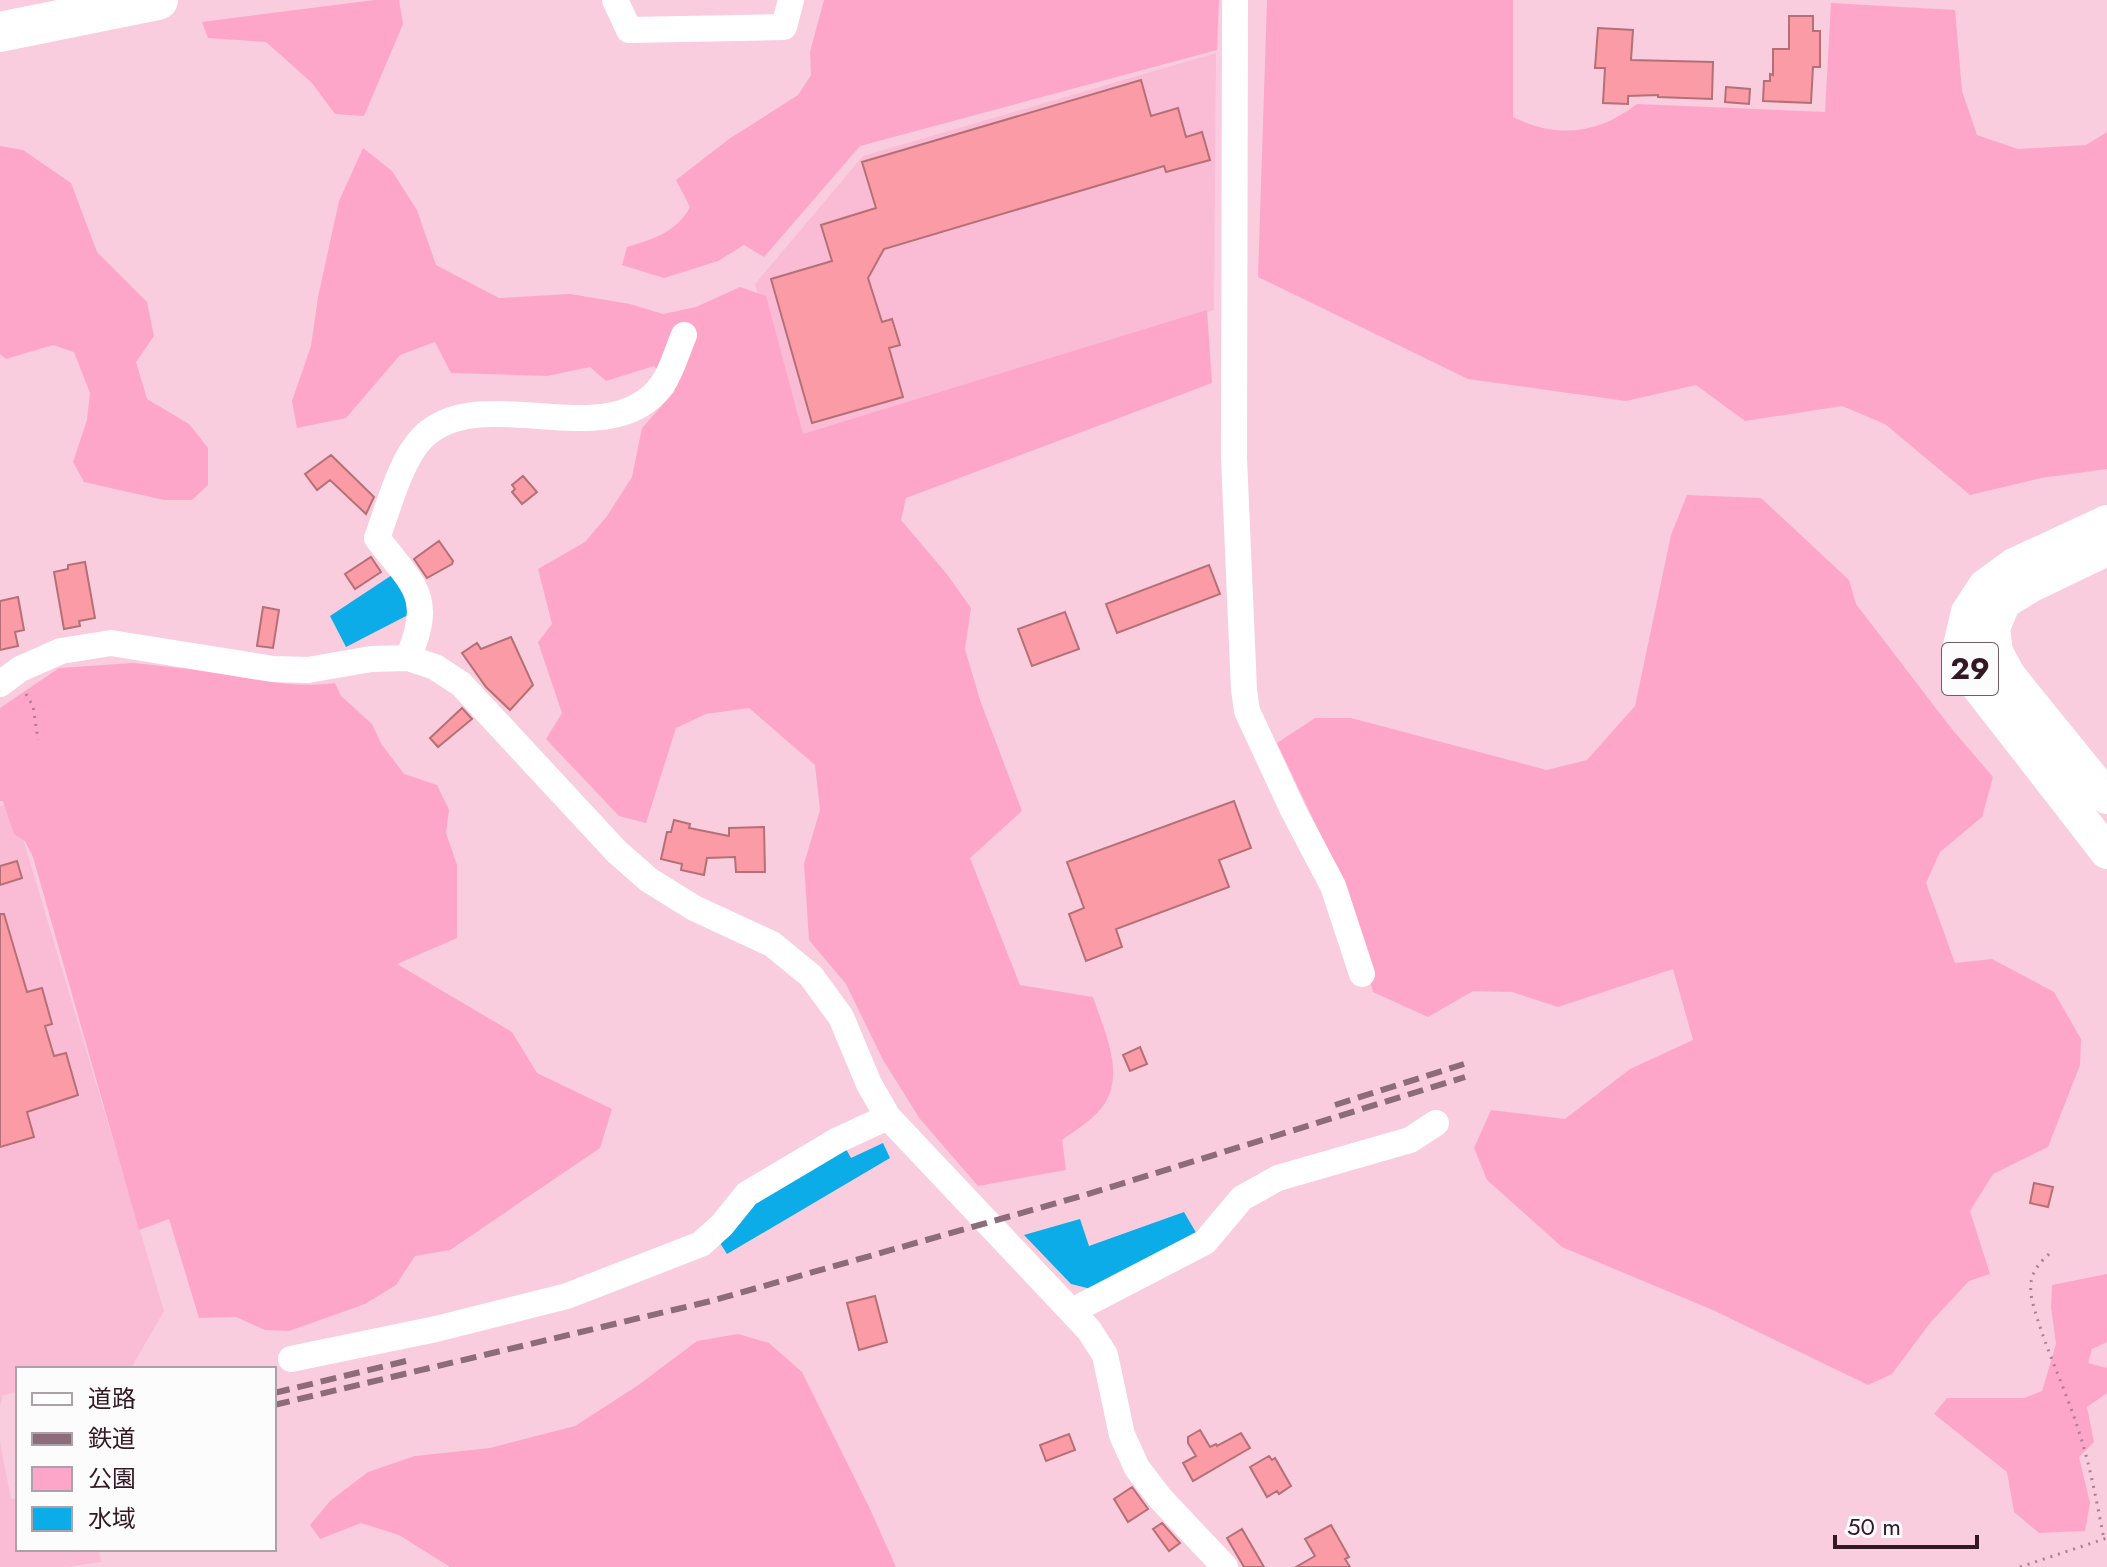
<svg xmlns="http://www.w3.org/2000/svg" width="2107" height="1567" font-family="Jost,'Noto Sans JP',sans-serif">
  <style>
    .built { fill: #fabbd4 }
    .green { fill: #fda6ca }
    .water { fill: #0cace9 }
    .building { fill: #fb9ba5; stroke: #b57077; stroke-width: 2 }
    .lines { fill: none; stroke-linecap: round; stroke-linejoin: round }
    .path { stroke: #a78291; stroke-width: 3; stroke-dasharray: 2 6; stroke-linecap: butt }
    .minor { stroke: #fff; stroke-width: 26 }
    .major { stroke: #fff; stroke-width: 34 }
    .highway { stroke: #fff; stroke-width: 40 }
    .rail { stroke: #8d6b79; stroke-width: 6; stroke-dasharray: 16 8; stroke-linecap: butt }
    .labels { text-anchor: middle; stroke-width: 7; stroke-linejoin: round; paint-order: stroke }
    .shield { fill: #fcfcfc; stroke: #6f5d65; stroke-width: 2 }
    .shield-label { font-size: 30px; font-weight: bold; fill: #331924 }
  </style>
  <rect width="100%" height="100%" fill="#f9cdde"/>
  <path class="built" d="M 1216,53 L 1214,310 L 801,438 L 755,284 L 863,156 Z
    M 12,802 L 164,1311 L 131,1368 L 18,1369 L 18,1392 L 3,1395 L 0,1405 L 0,806 Z
    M 0,1443 L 11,1499 L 18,1498 L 18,1549 L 99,1549 L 101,1562 L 66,1567 L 0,1567 Z"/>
  <path class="green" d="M 374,0 L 399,0 L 403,24 L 364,116 L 335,114 L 312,83 L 266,42 L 208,38 L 202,22 Z
    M 824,0 L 1219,0 L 1217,50 L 860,146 L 764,257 L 744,245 L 718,261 L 664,278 L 622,265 L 627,247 C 653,239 677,232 690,207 L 676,180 L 729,139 L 798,95 L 811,75 L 810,52 Z
    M 1267,0 L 1513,0 L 1513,117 C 1557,139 1598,134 1637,104 L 1825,112 L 1831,3 L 1955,10 L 1962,91 L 1977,135 L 2018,149 L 2086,145 L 2107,132 L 2107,469 L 2041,478 L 1970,495 L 1885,424 L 1842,406 L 1745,421 L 1696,385 L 1626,401 L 1468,379 L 1258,277 Z
    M 0,146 L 23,150 L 71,183 L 97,252 L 147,302 L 154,336 L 136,362 L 147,399 L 189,424 L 208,448 L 208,485 L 192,500 L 164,500 L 84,482 L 73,462 L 87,420 L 90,393 L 74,352 L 53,345 L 6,359 L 0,354 Z
    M 363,148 L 392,171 L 417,210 L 436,265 L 499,298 L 570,294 L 630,304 L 663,314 L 696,307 L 740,287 L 766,296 L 803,434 L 1207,310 L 1212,383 L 906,498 L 901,520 L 946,573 L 971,608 L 965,649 L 980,700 L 1022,811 L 970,858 L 1020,985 L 1093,997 C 1105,1034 1130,1081 1096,1114 C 1086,1124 1073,1132 1062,1140 L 1066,1170 L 978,1186 L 920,1119 L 883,1060 L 846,984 L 809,940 L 804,864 L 820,810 L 815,765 L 749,708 L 706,714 L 676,728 L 646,823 L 619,816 L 546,739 L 562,713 L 538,642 L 552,624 L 538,569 L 585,542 L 607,516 L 632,477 L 642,428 L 675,391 L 654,366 L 606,381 L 590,367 L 547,376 L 451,373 L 435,342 L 400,355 L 346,418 L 297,428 L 292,401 L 311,346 L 318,297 L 339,201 Z
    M 1687,495 L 1761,498 L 1849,580 L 1856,604 L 1951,728 L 1993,777 L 1982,817 L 1940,852 L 1926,883 L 1955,963 L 1992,959 L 2054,992 L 2081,1039 L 2080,1065 L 2048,1147 L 1993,1174 L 1970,1211 L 1990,1274 L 1969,1281 L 1930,1323 L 1892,1374 L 1868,1385 L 1715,1311 L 1562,1247 L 1487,1180 L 1474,1148 L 1491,1110 L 1565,1119 L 1630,1069 L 1693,1040 L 1673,969 L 1558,1007 L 1512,992 L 1473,991 L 1428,1017 L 1373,992 L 1340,876 L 1277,743 L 1315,718 L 1351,718 L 1547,770 L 1587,760 L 1635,706 L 1671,535 Z
    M 133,663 C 159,666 184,668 209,672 C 251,678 292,689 335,683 L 341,696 L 372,724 L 382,745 L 404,774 L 437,785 L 449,810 L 446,833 L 457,865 L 457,938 L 397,964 L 512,1032 L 537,1073 L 612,1109 L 600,1148 L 450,1250 L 415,1256 L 396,1285 L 365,1304 L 289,1331 L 265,1330 L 236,1317 L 199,1318 L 169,1219 L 139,1230 L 33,857 L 25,841 L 14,834 L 3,801 L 0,801 L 0,708 L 59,668 Z
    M 2107,1274 L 2107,1342 L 2092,1349 L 2088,1363 L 2107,1368 L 2107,1393 L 2087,1407 L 2094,1442 L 2079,1457 L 2090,1503 L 2085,1531 L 2039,1533 L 2014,1512 L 2007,1472 L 1934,1414 L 1947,1398 L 2024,1398 L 2042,1391 L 2056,1344 L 2051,1307 L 2052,1285 Z
    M 738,1334 L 769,1343 L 802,1372 L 870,1509 L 896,1567 L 450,1567 L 399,1535 L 361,1523 L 320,1539 L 310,1525 L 330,1501 L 368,1472 L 415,1456 L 490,1448 L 575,1426 L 637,1386 L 697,1341 Z"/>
  <path class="water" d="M 392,575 L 404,591 L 408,615 L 346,647 L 330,616 Z
    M 883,1143 L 890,1158 L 727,1254 L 720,1243 L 751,1203 L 846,1149 L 851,1158 Z
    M 1184,1212 L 1198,1236 L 1095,1290 L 1071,1284 L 1024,1235 L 1080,1219 L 1089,1246 Z"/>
  <path class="building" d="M 1789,16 L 1813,16 L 1813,31 L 1820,31 L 1820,67 L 1813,67 L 1811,103 L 1763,101 L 1764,81 L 1770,81 L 1770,74 L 1773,75 L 1773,49 L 1789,49 Z
    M 1598,28 L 1633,30 L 1631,60 L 1713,62 L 1712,99 L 1658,97 L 1658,95 L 1628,96 L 1628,104 L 1603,103 L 1605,68 L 1595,68 Z
    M 1141,80 L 1151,116 L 1178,108 L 1186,137 L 1202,132 L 1210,160 L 1166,172 L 1164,166 L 884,249 L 868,278 L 882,322 L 892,319 L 900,345 L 889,348 L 903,397 L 812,423 L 771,279 L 832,261 L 821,225 L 876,208 L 862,162 Z
    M 1726,87 L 1750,89 L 1749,104 L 1725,102 Z
    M 331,455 L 374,497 L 366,514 L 330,480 L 317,490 L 305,474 Z
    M 523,476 L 537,492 L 522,504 L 512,492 L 515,489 L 512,485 Z
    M 439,541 L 453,561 L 452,564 L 427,578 L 414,559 Z
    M 371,557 L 381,572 L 355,589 L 345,574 Z
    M 85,562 L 95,618 L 79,621 L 80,626 L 64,629 L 54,572 L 68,569 L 68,565 Z
    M 1209,565 L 1220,594 L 1117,633 L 1106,604 Z
    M 18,597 L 24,630 L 15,632 L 18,646 L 0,650 L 0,601 Z
    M 263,607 L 279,610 L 273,648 L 257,646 Z
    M 1065,612 L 1079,649 L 1032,666 L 1018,629 Z
    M 511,637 L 533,685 L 510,710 L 486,687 L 462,653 L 477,643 L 481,649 Z
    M 462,708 L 472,719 L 438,747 L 430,738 Z
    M 1234,801 L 1251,848 L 1219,860 L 1229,887 L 1116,929 L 1122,947 L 1086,961 L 1069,914 L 1084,908 L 1067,862 Z
    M 674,820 L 690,824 L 689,828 L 729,836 L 729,828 L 764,827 L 765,872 L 736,872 L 735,857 L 707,858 L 704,875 L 681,870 L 682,864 L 661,859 L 667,832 L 671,832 Z
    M 17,861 L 22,878 L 0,885 L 0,866 Z
    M 0,914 L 4,914 L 27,992 L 42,988 L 52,1024 L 45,1026 L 54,1056 L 66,1053 L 78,1095 L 27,1112 L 34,1137 L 0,1147 Z
    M 1140,1047 L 1147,1064 L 1130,1071 L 1123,1055 Z
    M 2034,1183 L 2053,1187 L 2048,1207 L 2030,1203 Z
    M 875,1296 L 887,1342 L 859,1350 L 847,1303 Z
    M 1200,1430 L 1210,1447 L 1216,1444 L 1217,1446 L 1241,1433 L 1250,1448 L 1193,1481 L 1183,1463 L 1196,1456 L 1188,1443 L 1188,1437 Z
    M 1069,1434 L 1075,1450 L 1046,1461 L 1040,1445 Z
    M 1269,1456 L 1272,1460 L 1275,1458 L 1291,1486 L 1279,1494 L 1277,1491 L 1267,1497 L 1250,1467 Z
    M 1132,1487 L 1148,1509 L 1128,1522 L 1114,1499 Z
    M 1162,1523 L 1180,1543 L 1169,1551 L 1153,1529 Z
    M 1331,1525 L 1349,1557 L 1345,1559 L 1350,1567 L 1296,1567 L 1315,1556 L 1305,1539 Z
    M 1242,1529 L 1264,1567 L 1244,1567 L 1227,1538 Z"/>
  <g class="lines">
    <path class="path" d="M 26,694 L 33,706 L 38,740
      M 2049,1254 C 2033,1269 2028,1279 2032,1300 C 2044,1347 2066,1389 2080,1435 C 2091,1469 2097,1504 2104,1539
      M 2020,1567 L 2107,1538"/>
    <path class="minor" d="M 615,0 L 629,30 L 784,27 L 791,0
      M 1235,0 L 1234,458 L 1244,690 L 1247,711 L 1293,810 L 1333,886 L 1362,974
      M 408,658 C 435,596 413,585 377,538 C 388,509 400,461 422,438 C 481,378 609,458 662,385 C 672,371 677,351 684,335
      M 0,684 L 20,669 L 61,651 L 111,643 L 273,669 L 308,670 L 371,659 L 408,658 L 435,667 L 461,684 L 617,852 L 649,880 L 694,908 L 772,944 L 811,976 L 841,1017 L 869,1084 L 888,1117 L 1089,1330 L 1105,1355 L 1122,1435 L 1137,1468 L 1160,1498 L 1225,1567
      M 1072,1311 L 1205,1242 L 1242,1198 L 1278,1178 L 1410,1140 L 1436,1123
      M 291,1359 L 436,1329 L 567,1296 L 701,1244 L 722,1225 L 747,1194 L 838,1140 L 888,1117"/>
    <path class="major" d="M 2107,522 L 2014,565 L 1985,586 L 1968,612 L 1960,646 L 1974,681 L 2107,852
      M 2107,549 L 2030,586 L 2004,602 L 1993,628 L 1996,652 L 2009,676 L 2107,797"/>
    <path class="highway" d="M 0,32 L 158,0"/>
    <path class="rail" d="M 1335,1105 L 1464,1064
      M 274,1393 L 406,1361
      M 274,1405 L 711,1301 L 1085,1195 L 1465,1077"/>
  </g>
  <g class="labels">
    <rect class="shield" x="1942" y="643" width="56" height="52" rx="6"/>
    <g class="shield-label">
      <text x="1970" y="679">29</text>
    </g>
  </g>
  <rect x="16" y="1367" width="260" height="184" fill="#fcfcfc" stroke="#aca1a6" stroke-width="2"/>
  <rect x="32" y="1393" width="40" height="12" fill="#ffffff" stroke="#aca1a6" stroke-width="2"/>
  <text x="88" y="1407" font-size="24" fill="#331924">道路</text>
  <rect x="32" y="1433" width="40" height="12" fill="#8d6b79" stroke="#aca1a6" stroke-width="2"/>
  <text x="88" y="1447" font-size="24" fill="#331924">鉄道</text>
  <rect x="32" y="1467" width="40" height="24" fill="#fda6ca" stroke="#aca1a6" stroke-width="2"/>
  <text x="88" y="1487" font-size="24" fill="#331924">公園</text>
  <rect x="32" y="1507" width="40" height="24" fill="#0cace9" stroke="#aca1a6" stroke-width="2"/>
  <text x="88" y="1527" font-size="24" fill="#331924">水域</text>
  <path d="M1835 1535v12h142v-12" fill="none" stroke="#331924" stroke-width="4"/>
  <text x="1847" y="1535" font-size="24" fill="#331924" stroke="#fcfcfc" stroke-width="6" paint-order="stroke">50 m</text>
</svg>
